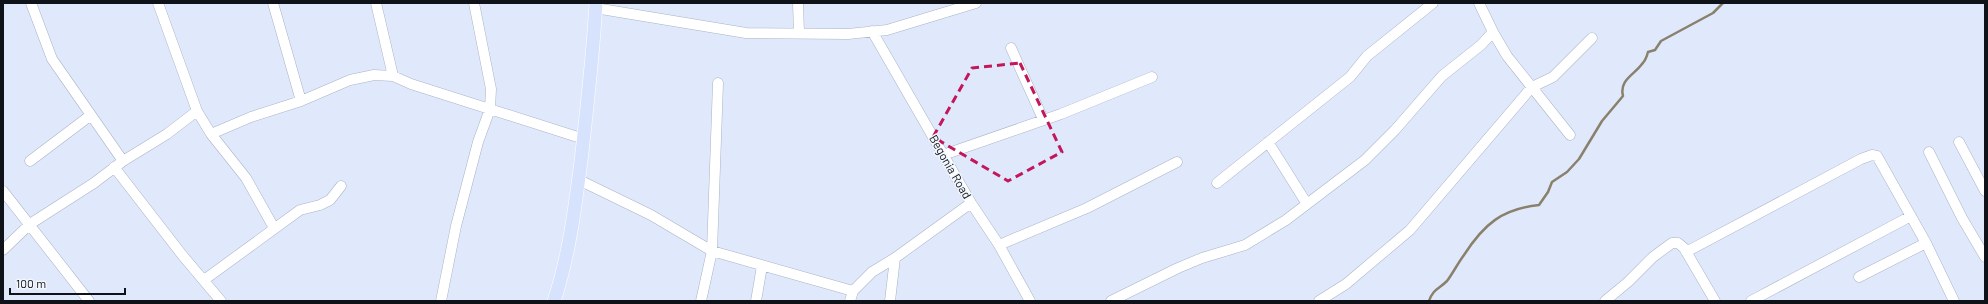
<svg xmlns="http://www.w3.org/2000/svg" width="1988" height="304" font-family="Barlow,sans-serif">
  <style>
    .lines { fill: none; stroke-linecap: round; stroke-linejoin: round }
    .stream { stroke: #8a816d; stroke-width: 2.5 }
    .minor-casing { stroke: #aab3c5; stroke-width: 11 }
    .major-casing { stroke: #fff; stroke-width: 14 }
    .minor { stroke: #fff; stroke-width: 10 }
    .major { stroke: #d7e3fd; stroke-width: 13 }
    .marked { fill: none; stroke: #c2185b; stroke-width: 3; stroke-dasharray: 8 5; stroke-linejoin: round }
    .labels { text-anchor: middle; stroke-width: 3; stroke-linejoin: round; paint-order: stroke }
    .street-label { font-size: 12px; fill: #0f1218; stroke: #f2f6fd }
  </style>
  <rect width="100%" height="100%" fill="#e0e9fc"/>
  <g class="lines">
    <path class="stream" d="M 1429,301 C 1433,289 1439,289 1447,281 C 1453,273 1458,263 1464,255 C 1484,224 1502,209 1539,205 L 1548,192 L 1552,182 L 1567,172 L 1579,159 L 1602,121 L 1623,96 C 1619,80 1634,75 1642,64 C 1645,61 1647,56 1648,52 L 1655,50 L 1661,41 L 1713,13 L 1723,3"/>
    <defs>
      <path id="minor" d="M 31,3 L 52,59 L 123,161
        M 158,3 L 197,111 L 211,134 L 246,178 L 274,228
        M 273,3 L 301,101
        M 376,3 L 393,76
        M 798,3 L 799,33
        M 1479,3 L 1493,32 L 1507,56 L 1570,135
        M 595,8 L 746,33 L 848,34 L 887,30 L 976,3
        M 872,31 L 971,203 L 999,245 L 1030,301
        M 1011,48 L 1043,119
        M 211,134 L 251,117 L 301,101 L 350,80 L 374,75 L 393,76 L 411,84 L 584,139
        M 1268,142 L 1307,204
        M 1959,142 L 1985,191
        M 1929,152 L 1962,218 L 1985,257
        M 943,155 L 1061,114 L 1152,77
        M 30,161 L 91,115
        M 114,167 L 183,256 L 221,301
        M 579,180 L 651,215 L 712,251 L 718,83
        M 1217,183 L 1350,77 L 1367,56 L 1433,3
        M 3,191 L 89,301
        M 999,245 L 1087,208 L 1177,162
        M 3,250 L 30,224 L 94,183 L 123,161 L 167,134 L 197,111
        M 1686,252 L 1861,159 L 1872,155 L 1877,156 L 1926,243 L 1954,301
        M 1859,277 L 1926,243
        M 204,280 L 300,210 L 320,205 L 330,200 L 341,186
        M 441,301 L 456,226 L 478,142 L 490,109 L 491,89 L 474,3
        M 701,301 L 712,251 L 853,291
        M 756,301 L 762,266
        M 850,301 L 853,291 L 872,272 L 895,258 L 971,203
        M 890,301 L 895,258
        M 1111,301 L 1178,268 L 1202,258 L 1245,245 L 1286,220 L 1365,160 L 1395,130 L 1442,76 L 1481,45 L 1493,32
        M 1319,301 L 1346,284 L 1410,230 L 1532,87 L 1553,77 L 1592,38
        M 1605,301 L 1628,282 L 1653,257 L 1672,243 L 1678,243 L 1684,248 L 1715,301
        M 1751,301 L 1911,216"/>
      <path id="major" d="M 554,301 C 569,256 575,208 581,161 C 587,108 593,56 596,3"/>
    </defs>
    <use href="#minor" class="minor-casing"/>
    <use href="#major" class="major-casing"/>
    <use href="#minor" class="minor"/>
    <use href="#major" class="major"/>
  </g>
  <path class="marked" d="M 1020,63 L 1062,152 L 1008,181 L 933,137 L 972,68 Z"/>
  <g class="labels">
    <g class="street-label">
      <text transform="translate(950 167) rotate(60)" y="4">Begonia Road</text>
    </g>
  </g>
  <rect width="1988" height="304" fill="none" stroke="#0f1218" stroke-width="8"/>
  <path d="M10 288v6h115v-6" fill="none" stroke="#0f1218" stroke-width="2"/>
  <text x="16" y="288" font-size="12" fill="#0f1218" stroke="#f2f6fd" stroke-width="3" paint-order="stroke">100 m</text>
</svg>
